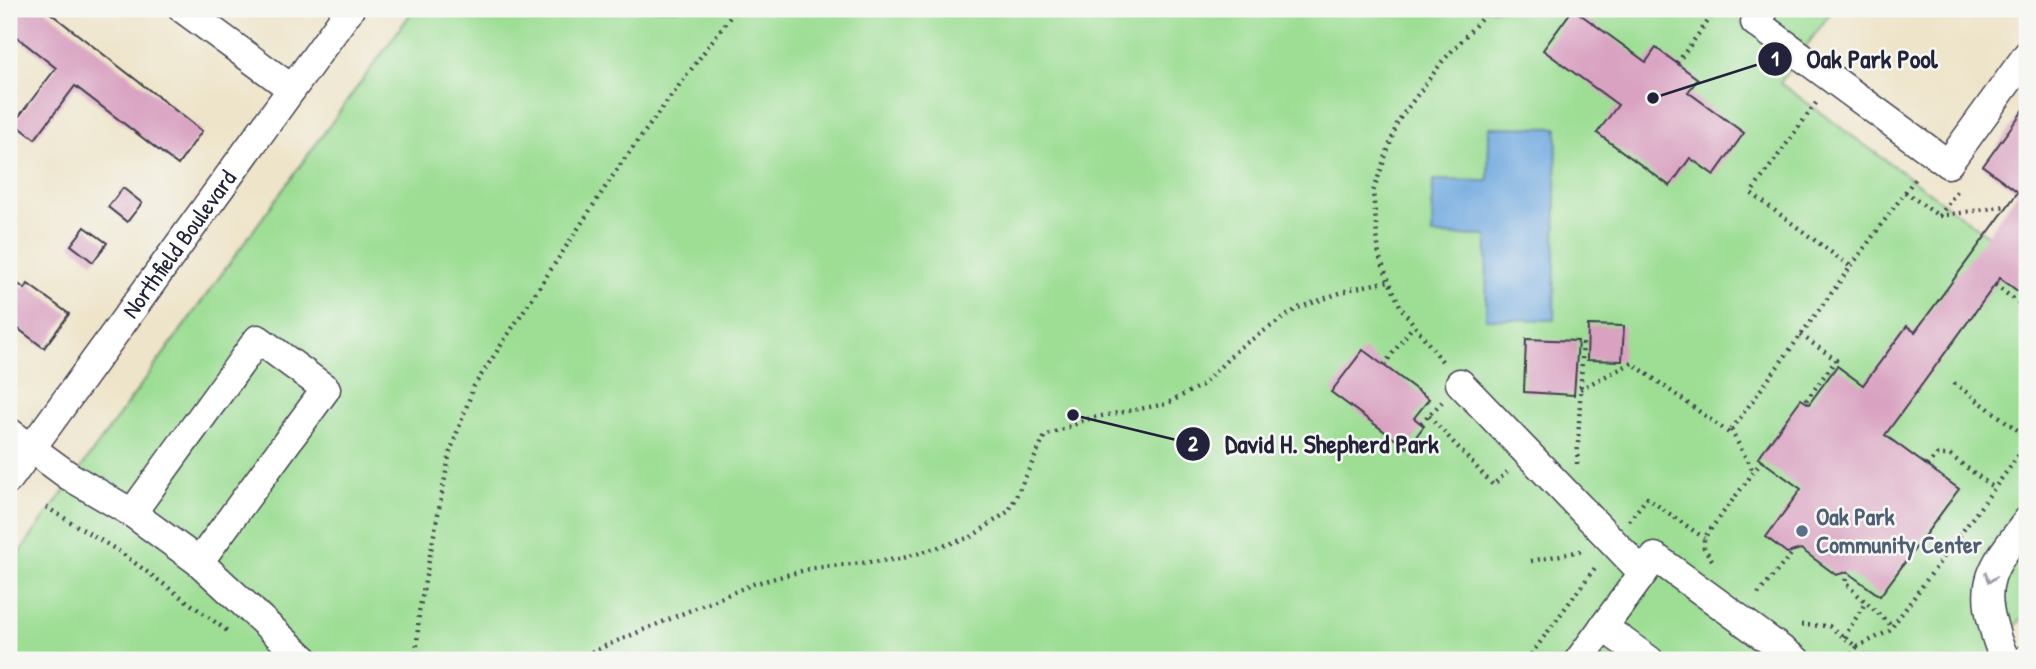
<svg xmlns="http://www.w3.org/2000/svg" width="2036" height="669" font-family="'Patrick Hand',sans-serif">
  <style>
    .green { fill: #9dde94; stroke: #608068; stroke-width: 2 }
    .water { fill: #6fa9df; stroke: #48668d; stroke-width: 2 }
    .building { fill: #d9a2c1 }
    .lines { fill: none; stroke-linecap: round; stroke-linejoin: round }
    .minor-casing { stroke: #413f50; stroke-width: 31 }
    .path { stroke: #413f50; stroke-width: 4.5; stroke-dasharray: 2 5; stroke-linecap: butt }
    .minor { stroke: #fff; stroke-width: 28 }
    .oneway { stroke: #9c9ca7 }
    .service-dot { fill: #5c6f8a; stroke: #f6f6f2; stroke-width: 2.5 }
    .labels { text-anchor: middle; stroke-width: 5; stroke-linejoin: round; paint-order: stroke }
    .street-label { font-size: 24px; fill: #22223b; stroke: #f6f6f2 }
    .service-label { font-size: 24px; font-weight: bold; fill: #4e5e75; stroke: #f6f6f2; text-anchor: start }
    .leader { fill: none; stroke: #22223b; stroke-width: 2.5 }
    .callout-dot { fill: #22223b; stroke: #f6f6f2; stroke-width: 2.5 }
    .mark-label { font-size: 21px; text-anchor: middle; font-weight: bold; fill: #fff }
    .callout-label { font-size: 26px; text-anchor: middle; font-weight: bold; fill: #22223b; stroke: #f6f6f2; stroke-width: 5; stroke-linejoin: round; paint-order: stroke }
  </style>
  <rect width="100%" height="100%" fill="#f6f6f2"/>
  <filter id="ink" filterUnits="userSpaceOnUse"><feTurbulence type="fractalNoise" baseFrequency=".0143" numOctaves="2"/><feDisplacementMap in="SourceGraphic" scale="14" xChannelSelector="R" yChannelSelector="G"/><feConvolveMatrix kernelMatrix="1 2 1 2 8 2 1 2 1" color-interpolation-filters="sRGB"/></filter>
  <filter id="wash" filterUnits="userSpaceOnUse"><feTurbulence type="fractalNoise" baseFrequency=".00686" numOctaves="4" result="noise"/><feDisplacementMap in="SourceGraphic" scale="28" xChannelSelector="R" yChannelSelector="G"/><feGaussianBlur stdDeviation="1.57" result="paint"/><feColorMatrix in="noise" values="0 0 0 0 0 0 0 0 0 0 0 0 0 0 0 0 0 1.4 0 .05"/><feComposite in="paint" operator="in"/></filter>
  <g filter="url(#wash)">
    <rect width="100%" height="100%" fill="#eee4c9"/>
    <path class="green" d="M 414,9 L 1833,9 L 1780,83 L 2027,264 L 2027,611 L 1991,660 L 9,660 L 9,567 Z"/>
    <path class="water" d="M 1489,127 L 1557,128 L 1554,320 L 1486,319 L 1487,236 L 1432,235 L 1433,180 L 1488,181 Z"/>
    <g id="blocks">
      <path class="building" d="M 9,9 L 45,9 L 202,131 L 178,165 L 75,86 L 35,139 L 14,123 L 56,68 L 9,31 Z
        M 1573,9 L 1646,62 L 1656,48 L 1698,79 L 1688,92 L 1744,133 L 1714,175 L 1690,158 L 1670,186 L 1597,133 L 1618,105 L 1543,50 Z
        M 2027,105 L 2027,298 L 2000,278 L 1885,435 L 1959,489 L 1880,596 L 1847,572 L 1836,575 L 1801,549 L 1787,553 L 1766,537 L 1801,489 L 1758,458 L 1801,399 L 1809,404 L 1837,366 L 1863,385 L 1907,326 L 1915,332 L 2018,192 L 1983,166 Z
        M 123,188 L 142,203 L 127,222 L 108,207 Z
        M 85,227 L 107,243 L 93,262 L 71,245 Z
        M 9,277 L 25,289 L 28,284 L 69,314 L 44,348 L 9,322 Z
        M 1588,325 L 1624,326 L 1622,361 L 1587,360 Z
        M 1526,339 L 1578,341 L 1574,395 L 1524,392 Z
        M 1363,350 L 1429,399 L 1414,418 L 1424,426 L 1407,448 L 1331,392 Z"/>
    </g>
  </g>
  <g filter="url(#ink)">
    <use href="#blocks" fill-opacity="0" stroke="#413f50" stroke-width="2"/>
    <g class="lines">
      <defs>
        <g id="minor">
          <path d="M 183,9 L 292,89"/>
          <path d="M 1765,9 L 1755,22 L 1948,164 L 2027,55"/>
          <path d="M 1460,383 L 1643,573"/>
          <path d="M 9,432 L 69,476 L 132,513 L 258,339 L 326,389 L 199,562 L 132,513"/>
          <path id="s1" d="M 9,479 L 350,9"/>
          <path d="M 199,562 L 305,660"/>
          <path d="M 1603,627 L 1649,660"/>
          <path d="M 1579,660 L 1655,557 L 1796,660"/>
          <path d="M 2007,660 C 1999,650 1996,637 1993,625 C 1978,576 2000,559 2027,521"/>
          <path d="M 2026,660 L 2027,659"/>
        </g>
      </defs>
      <use href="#minor" class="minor-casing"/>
      <path class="path" d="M 1677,63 L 1717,9
        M 1816,103 L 1751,193 L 1851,267
        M 1905,192 L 1939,216 L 1958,190
        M 1939,216 L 2007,206
        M 1995,285 L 2027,309
        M 1801,335 L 1836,360 L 1805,402
        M 1442,361 L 1401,308 L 1389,281 L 1379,256 L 1373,192 L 1398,121 L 1442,62 L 1490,9
        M 1384,365 L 1413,326
        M 1954,383 L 2027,437
        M 1580,389 L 1632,363 L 1729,433 L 1917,176
        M 1429,416 L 1493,485 L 1507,472
        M 1421,423 L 1442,402
        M 1731,430 L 1754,473
        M 1577,464 L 1583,341
        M 1927,466 L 1937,455 L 1950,455 L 1994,488
        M 46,507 L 120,552 L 230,633
        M 1629,521 L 1647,498 L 1704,538
        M 1712,560 L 1704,548 L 1704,538 L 1762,461
        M 1531,561 L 1581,551
        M 1847,572 L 1845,583 L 1893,627
        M 1758,594 L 1794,551
        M 1801,625 L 1829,626 L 1857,647 L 1847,660
        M 1844,637 L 1866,602
        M 1857,647 L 1889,631 L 2027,444
        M 416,660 L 419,612 L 450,452 L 474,386 L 620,165 L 736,9
        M 572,660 L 753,584 L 813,568 L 900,559 L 971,537 L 1009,511 L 1045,436 L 1091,418 L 1166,404 L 1202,385 L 1239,348 L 1298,308 L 1351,289 L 1389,281
        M 1527,660 L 1597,565"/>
      <use href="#minor" class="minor"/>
    </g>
    <defs><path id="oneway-chevron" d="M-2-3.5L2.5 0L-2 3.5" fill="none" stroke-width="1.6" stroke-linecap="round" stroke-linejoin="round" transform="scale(1.75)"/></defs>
    <use class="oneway" href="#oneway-chevron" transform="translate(1990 578) rotate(108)"/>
  </g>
  <circle class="service-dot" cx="1802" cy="531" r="7"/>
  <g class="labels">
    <g class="street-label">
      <text dy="8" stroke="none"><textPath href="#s1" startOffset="290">Northfield Boulevard</textPath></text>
    </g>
    <g class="service-label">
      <text x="1816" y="525">Oak Park<tspan x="1816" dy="28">Community Center</tspan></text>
    </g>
  </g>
  <path class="leader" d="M1653 98L1775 59M1073 415L1193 444"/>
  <g class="callout-dot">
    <circle cx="1653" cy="98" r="7"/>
    <circle cx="1073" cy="415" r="7"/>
    <circle cx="1775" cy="59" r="18"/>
    <circle cx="1193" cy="444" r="18"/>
  </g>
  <g class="mark-label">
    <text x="1775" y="66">1</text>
    <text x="1193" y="451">2</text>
  </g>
  <g class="callout-label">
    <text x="1872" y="68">Oak Park Pool</text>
    <text x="1332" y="453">David H. Shepherd Park</text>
  </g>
  <rect width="2036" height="669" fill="none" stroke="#f6f6f2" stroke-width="35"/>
</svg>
